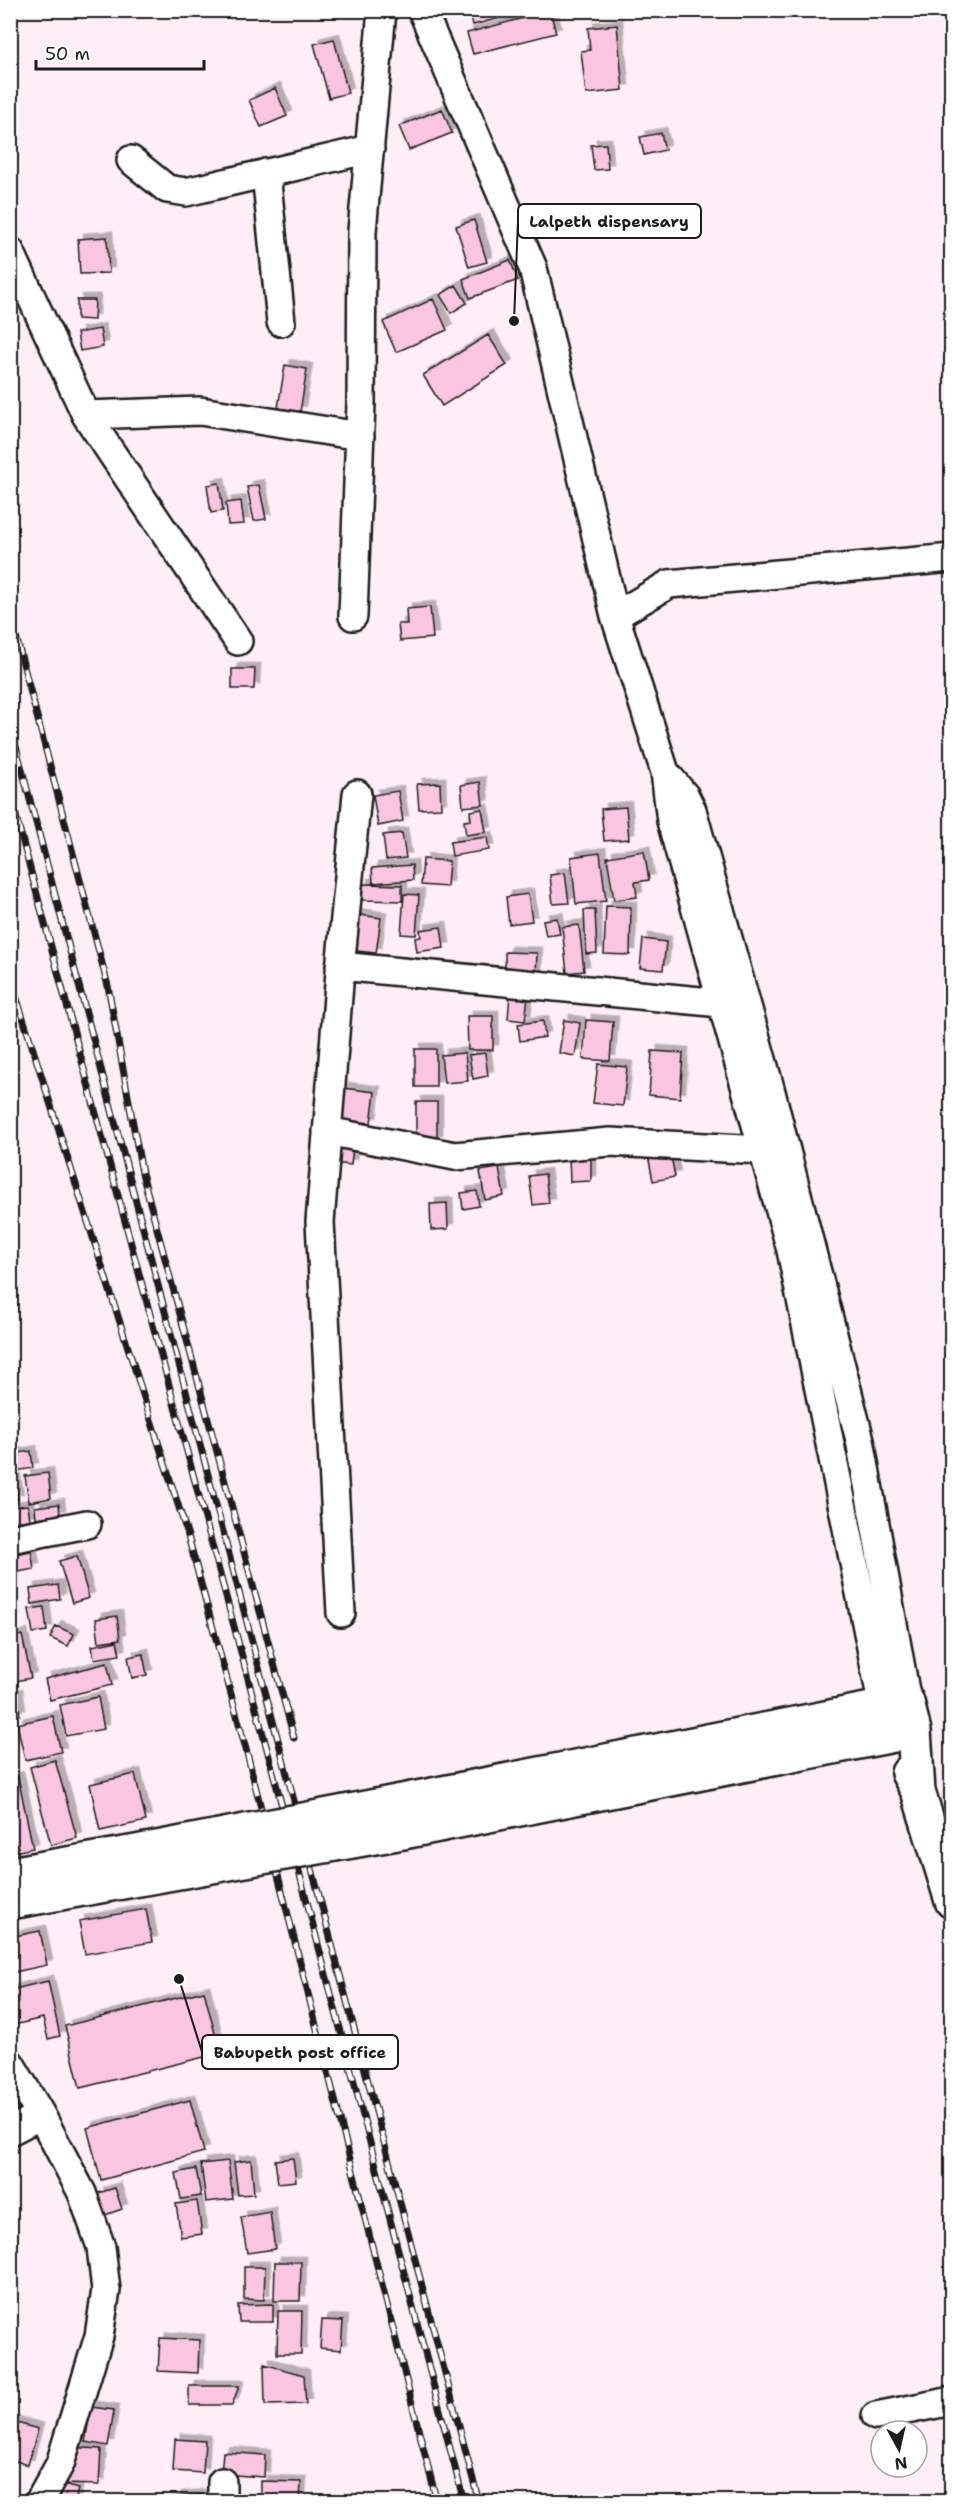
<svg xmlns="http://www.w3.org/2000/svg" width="962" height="2512" font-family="'Shantell Sans',sans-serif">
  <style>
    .building { fill: #fac5e1; stroke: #1c1c1c; stroke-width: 1.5; filter: url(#shadow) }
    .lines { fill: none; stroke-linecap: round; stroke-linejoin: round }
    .minor-casing { stroke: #1c1c1c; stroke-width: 32 }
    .major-casing { stroke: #1c1c1c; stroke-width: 38 }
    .minor { stroke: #fff; stroke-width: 27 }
    .major { stroke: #fff; stroke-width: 33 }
    .rail-casing { stroke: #1c1c1c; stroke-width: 7 }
    .rail { stroke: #fff; stroke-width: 4.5; stroke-dasharray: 14; stroke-linecap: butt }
    .major-bridge-casing { stroke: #1c1c1c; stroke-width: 38; stroke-linecap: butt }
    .major-bridge { stroke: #fff; stroke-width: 33 }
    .leader { fill: none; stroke: #1c1c1c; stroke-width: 2 }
    .callout-dot { fill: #1c1c1c; stroke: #fff; stroke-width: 2 }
    .callout { fill: #fff; stroke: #1c1c1c; stroke-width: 2 }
    .callout-label { font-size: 16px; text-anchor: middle; font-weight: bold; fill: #1c1c1c }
  </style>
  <defs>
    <filter id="shadow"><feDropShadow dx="5.5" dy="-5.5" stdDeviation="0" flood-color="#0004"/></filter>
  </defs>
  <rect width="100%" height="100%" fill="#feeef6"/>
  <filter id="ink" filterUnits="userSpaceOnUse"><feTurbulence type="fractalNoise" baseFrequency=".0167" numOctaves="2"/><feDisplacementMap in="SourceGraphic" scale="12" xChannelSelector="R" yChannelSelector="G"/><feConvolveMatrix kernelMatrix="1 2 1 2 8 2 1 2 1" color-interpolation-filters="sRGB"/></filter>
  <g filter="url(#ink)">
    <path class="building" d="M 469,10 L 507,10 L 508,16 L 473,25 Z
      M 550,11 L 556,33 L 473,54 L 467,33 Z
      M 617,25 L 623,90 L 586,94 L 581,51 L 590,50 L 588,28 Z
      M 334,39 L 348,93 L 329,98 L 314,44 Z
      M 275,88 L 287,116 L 261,127 L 249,100 Z
      M 442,109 L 452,133 L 409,150 L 399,126 Z
      M 661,133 L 665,150 L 644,155 L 640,137 Z
      M 606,144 L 608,169 L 594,170 L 591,145 Z
      M 474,220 L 487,262 L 469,267 L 456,226 Z
      M 107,237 L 109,273 L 80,274 L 78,239 Z
      M 510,260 L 518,280 L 470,298 L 463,279 Z
      M 456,285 L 467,303 L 451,313 L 440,295 Z
      M 433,299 L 447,330 L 396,352 L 383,322 Z
      M 77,300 L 95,300 L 94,320 L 77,319 Z
      M 100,329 L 103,347 L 80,351 L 77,333 Z
      M 488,335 L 507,365 L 442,406 L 423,375 Z
      M 285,365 L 307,369 L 300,412 L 278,408 Z
      M 219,483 L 223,511 L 211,513 L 207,485 Z
      M 259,485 L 266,519 L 254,521 L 247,487 Z
      M 241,501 L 244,524 L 228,525 L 226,503 Z
      M 430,607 L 433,638 L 400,641 L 398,624 L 407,624 L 406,609 Z
      M 232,669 L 255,669 L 254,689 L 232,689 Z
      M 480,782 L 483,805 L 463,807 L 461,785 Z
      M 440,783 L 441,808 L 419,809 L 417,784 Z
      M 398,791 L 403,821 L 378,826 L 373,795 Z
      M 626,807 L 629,839 L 604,841 L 601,809 Z
      M 482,809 L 486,832 L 466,835 L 464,821 L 471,820 L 470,811 Z
      M 402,833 L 406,858 L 386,860 L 383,835 Z
      M 487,837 L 489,850 L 452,856 L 450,842 Z
      M 644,851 L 649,880 L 635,882 L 637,897 L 614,900 L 607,857 Z
      M 600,853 L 606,901 L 576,904 L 571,857 Z
      M 423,859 L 449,861 L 447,887 L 421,885 Z
      M 412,865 L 413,880 L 373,883 L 372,868 Z
      M 565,873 L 569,903 L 553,904 L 550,875 Z
      M 362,884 L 402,885 L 402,901 L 362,900 Z
      M 404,894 L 419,895 L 416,935 L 401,934 Z
      M 528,894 L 532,921 L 509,924 L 506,897 Z
      M 606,906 L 631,907 L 630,955 L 604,954 Z
      M 584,910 L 595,910 L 597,953 L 586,954 Z
      M 353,914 L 381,918 L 376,953 L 348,950 Z
      M 557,918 L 560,934 L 546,936 L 543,920 Z
      M 579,925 L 584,971 L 567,973 L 562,927 Z
      M 441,927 L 444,948 L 417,952 L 415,938 L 421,937 L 420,930 Z
      M 643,939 L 666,942 L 663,970 L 640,968 Z
      M 505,952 L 537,953 L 536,975 L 505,975 Z
      M 510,994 L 528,996 L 525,1021 L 508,1019 Z
      M 467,1016 L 493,1016 L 493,1050 L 468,1050 Z
      M 564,1020 L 580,1023 L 575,1056 L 559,1053 Z
      M 586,1020 L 613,1022 L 610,1061 L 583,1059 Z
      M 543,1021 L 545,1037 L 520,1041 L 518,1024 Z
      M 415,1049 L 436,1049 L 436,1087 L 415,1087 Z
      M 652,1051 L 683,1053 L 680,1098 L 649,1095 Z
      M 465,1053 L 468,1081 L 444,1083 L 441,1055 Z
      M 485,1053 L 488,1076 L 473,1079 L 469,1055 Z
      M 598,1064 L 627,1067 L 623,1106 L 593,1103 Z
      M 343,1088 L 375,1092 L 371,1123 L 340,1120 Z
      M 416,1102 L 437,1102 L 437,1140 L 416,1140 Z
      M 334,1145 L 353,1147 L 351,1165 L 332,1163 Z
      M 670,1151 L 675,1177 L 653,1181 L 648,1155 Z
      M 591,1155 L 591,1181 L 570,1182 L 569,1156 Z
      M 499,1168 L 504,1196 L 485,1200 L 480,1171 Z
      M 545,1174 L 549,1203 L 533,1205 L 529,1176 Z
      M 477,1191 L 479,1206 L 463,1209 L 461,1193 Z
      M 447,1203 L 448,1229 L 431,1230 L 430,1204 Z
      M 31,1451 L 33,1468 L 16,1471 L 13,1454 Z
      M 48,1473 L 51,1498 L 29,1502 L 25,1476 Z
      M 14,1476 L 18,1499 L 10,1500 L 10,1477 Z
      M 59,1504 L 60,1515 L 36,1518 L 35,1507 Z
      M 28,1505 L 30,1520 L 10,1522 L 10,1507 Z
      M 31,1551 L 34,1569 L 18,1572 L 15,1554 Z
      M 77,1556 L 89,1598 L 72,1603 L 59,1561 Z
      M 58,1585 L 60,1599 L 32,1604 L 30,1589 Z
      M 44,1607 L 47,1631 L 33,1633 L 29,1609 Z
      M 117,1616 L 120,1639 L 99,1642 L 96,1619 Z
      M 56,1626 L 74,1634 L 68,1646 L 50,1638 Z
      M 22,1635 L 31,1678 L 10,1682 L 10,1638 Z
      M 117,1641 L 120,1655 L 94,1659 L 92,1646 Z
      M 143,1654 L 147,1675 L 132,1678 L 128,1657 Z
      M 107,1663 L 112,1685 L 50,1700 L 45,1679 Z
      M 17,1694 L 20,1715 L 10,1717 L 10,1695 Z
      M 98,1697 L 104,1729 L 66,1736 L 60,1705 Z
      M 53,1716 L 61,1752 L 25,1760 L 17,1724 Z
      M 55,1760 L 77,1838 L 51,1845 L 30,1767 Z
      M 135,1774 L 146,1821 L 100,1831 L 90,1784 Z
      M 18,1777 L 33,1848 L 10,1853 L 10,1779 Z
      M 146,1909 L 152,1942 L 85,1954 L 79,1921 Z
      M 40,1931 L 47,1965 L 10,1973 L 10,1937 Z
      M 48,1981 L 60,2036 L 48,2039 L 43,2018 L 10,2026 L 10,1990 Z
      M 204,1991 L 220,2053 L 80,2088 L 65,2026 Z
      M 190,2100 L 204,2152 L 101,2180 L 87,2128 Z
      M 293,2158 L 296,2181 L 278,2183 L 275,2160 Z
      M 251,2160 L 254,2194 L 238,2195 L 234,2162 Z
      M 228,2161 L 233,2199 L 206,2202 L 201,2164 Z
      M 196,2169 L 201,2196 L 181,2199 L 176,2173 Z
      M 115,2188 L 122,2209 L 105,2215 L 98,2193 Z
      M 197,2201 L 202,2234 L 181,2237 L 176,2204 Z
      M 270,2212 L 275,2249 L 247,2253 L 241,2217 Z
      M 275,2262 L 301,2262 L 300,2301 L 274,2301 Z
      M 244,2267 L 265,2267 L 264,2300 L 244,2299 Z
      M 273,2304 L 273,2322 L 239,2322 L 238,2305 Z
      M 278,2311 L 302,2311 L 301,2354 L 277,2354 Z
      M 322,2320 L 343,2321 L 341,2350 L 320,2348 Z
      M 160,2338 L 199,2340 L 198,2373 L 158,2371 Z
      M 264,2364 L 304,2375 L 306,2404 L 265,2405 Z
      M 189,2386 L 239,2386 L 232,2405 L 189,2405 Z
      M 91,2407 L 114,2410 L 108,2446 L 85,2442 Z
      M 10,2421 L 38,2429 L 28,2465 L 10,2459 Z
      M 175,2439 L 205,2441 L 203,2473 L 173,2471 Z
      M 68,2447 L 101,2449 L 99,2485 L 65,2484 Z
      M 223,2452 L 265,2455 L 264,2477 L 221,2474 Z
      M 261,2481 L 301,2482 L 300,2502 L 261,2502 Z
      M 52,2482 L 78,2489 L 75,2502 L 46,2502 Z
      M 201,2495 L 201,2502 L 176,2502 L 176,2497 Z"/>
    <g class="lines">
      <defs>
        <path id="minor" d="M 422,10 L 533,268 L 615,616
          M 131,160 L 167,189 L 186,192 L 370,149
          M 266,173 L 281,322
          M 10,251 L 86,415 L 238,641
          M 86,415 L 200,411 L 360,436
          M 353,616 L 361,403 L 362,231 L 382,10
          M 665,772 L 685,796 L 692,810 L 770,1088 L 860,1440 L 907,1702
          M 340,966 L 721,1003
          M 327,1131 L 455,1156 L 610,1142 L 763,1150
          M 10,1539 L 87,1524
          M 341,1613 L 320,1222 L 341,959 L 357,794
          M 887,1727 L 791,1250 L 671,821 L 665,772 L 615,616 L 669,584 L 952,558
          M 10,2063 L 41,2115 L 82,2193 L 101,2247 L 106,2290 L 99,2336 L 60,2464 L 39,2502
          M 10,2131 L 41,2115
          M 876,2416 L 952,2401
          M 222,2482 L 222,2502"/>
        <path id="major" d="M 908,1773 L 918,1791 L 952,1901
          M 397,1802 L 907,1702 L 914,1731 L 918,1791
          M 403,1832 L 914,1731"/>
      </defs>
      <use href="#minor" class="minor-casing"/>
      <use href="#major" class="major-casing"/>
      <use href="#minor" class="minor"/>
      <use href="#major" class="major"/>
      <defs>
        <path id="rail" d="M 10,614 L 108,986 L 142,1173 L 294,1738
          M 10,724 L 479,2502
          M 10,794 L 267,1749 L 464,2502
          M 10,977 L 188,1536 L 247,1753 L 437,2502"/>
      </defs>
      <use href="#rail" class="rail-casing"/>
      <use href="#rail" class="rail"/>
      <defs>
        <path id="major-bridge" d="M 10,1874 L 136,1852 L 397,1802
          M 10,1902 L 403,1832"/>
      </defs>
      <use href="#major-bridge" class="major-bridge-casing"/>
      <use href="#major-bridge" class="major-bridge"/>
    </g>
  </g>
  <path class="leader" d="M514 321L518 221M179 1979L202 2052"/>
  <g class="callout-dot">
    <circle cx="514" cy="321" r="6"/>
    <circle cx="179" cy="1979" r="6"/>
  </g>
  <g class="callout">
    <rect x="518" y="204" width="183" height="34" rx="6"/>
    <rect x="202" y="2035" width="196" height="34" rx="6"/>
  </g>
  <g class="callout-label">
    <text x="609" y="227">Lalpeth dispensary</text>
    <text x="300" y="2058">Babupeth post office</text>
  </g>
  <rect width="962" height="2512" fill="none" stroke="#fff" stroke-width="36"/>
  <rect x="18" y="18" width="926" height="2476" fill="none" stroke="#1c1c1c" stroke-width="2" filter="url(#ink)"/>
  <g transform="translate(899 2449) rotate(172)"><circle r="28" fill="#ffffff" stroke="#a4a4a4" stroke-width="1.5"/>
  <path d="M0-4.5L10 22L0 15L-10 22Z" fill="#1c1c1c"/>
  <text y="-9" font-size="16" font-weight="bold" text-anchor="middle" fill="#1c1c1c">N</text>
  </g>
  <path d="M36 60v9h168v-9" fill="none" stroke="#1c1c1c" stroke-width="3"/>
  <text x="45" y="60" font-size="18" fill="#1c1c1c" stroke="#ffffff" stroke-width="4.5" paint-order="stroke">50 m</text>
</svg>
